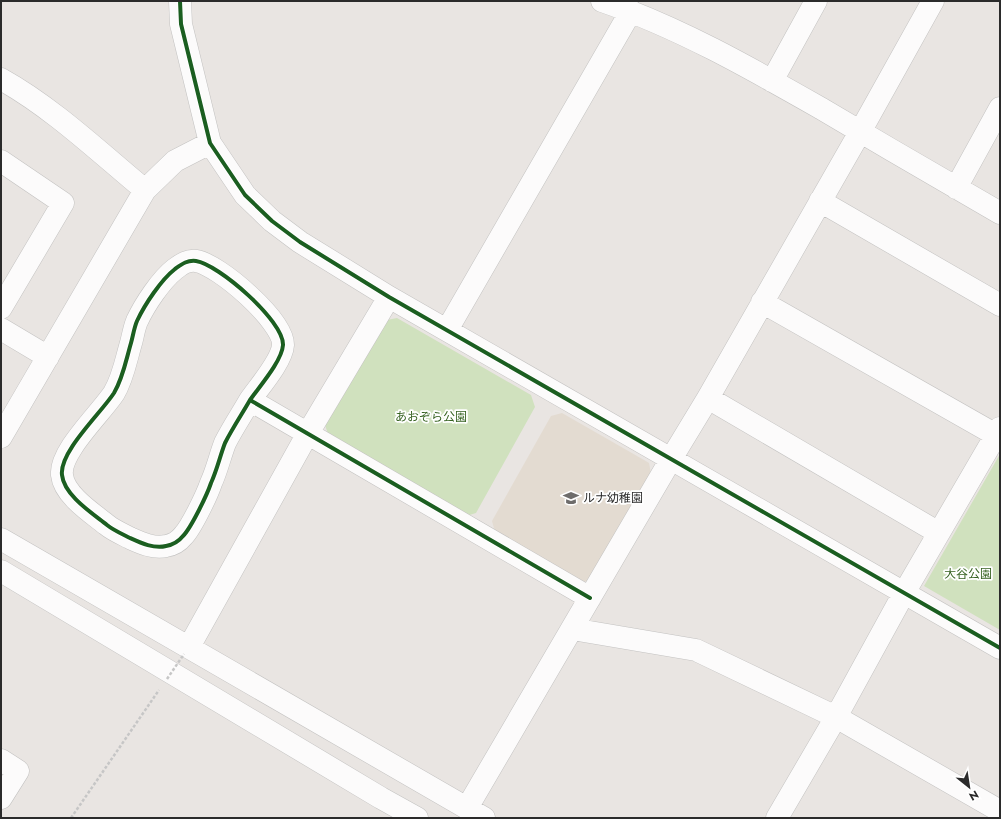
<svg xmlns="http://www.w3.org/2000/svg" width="1001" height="819" font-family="Jost,'Noto Sans JP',sans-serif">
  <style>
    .education { fill: #e3dbd1 }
    .green { fill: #d0e1be }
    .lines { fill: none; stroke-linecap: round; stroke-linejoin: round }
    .minor-casing { stroke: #c3c2c1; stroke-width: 23 }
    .path { stroke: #c6c6c6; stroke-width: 2.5; stroke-dasharray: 3 2; stroke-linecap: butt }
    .minor { stroke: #fcfbfb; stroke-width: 22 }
    .path-bridge { stroke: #c6c6c6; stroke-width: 2.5; stroke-dasharray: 3 2; stroke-linecap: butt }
    .cycleway-casing { stroke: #fff; stroke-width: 6 }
    .cycleway { stroke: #1b5e20; stroke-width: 4 }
    .labels { text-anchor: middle; stroke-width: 3.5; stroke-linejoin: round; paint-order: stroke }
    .park-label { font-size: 12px; fill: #366221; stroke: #fff }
    .poi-label { font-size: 12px; fill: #2b2b2b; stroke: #fff; text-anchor: start }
  </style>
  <rect width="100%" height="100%" fill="#e9e5e2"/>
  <path class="education" d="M 562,413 L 644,460 L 649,463 L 651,474 L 592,579 L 582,583 L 495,532 L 492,521 L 551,416 Z"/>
  <path class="green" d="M 397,318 L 531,395 L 535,407 L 476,513 L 466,516 L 329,437 L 325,425 L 387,320 Z
    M 1000,454 L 1000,630 L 924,586 Z"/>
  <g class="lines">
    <defs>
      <path id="minor" d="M 180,1 L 181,24 L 210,143 L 245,195 L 272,221 L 300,242 L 389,297 L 1000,648
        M 602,1 C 680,28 750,68 822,109 C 881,144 941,179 1000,213
        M 1,79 C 53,108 99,152 145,190
        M 772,81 L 816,1
        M 1,161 L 63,203 L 1,308
        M 956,188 L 1000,108
        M 820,201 L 1000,305
        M 762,302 L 996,435
        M 1,329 L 48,357
        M 447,330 L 631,11
        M 708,398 L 939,533
        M 250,400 C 259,387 282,361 283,345 C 284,321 218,264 196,261 C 187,260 182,264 175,269 C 161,280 145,304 137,321 C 134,328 133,336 131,343 C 126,360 123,378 114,393 C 101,413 59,452 62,475 C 64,495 92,513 107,525 C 113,530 122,534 130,538 C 141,543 154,549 166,546 C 172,545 179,541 183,536 C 191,528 207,495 211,483 C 217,470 220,456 225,443 C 232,429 242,414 250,400 L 590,598
        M 1,437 L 145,190 L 175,161 L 210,143
        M 1,539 L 484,818
        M 1,571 L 381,798 L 417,818
        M 572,629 L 696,650 L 836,717 L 1000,811
        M 189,647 L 308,433 L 389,297
        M 1,760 L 18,771 L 1,798
        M 467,808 L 671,459 L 708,398 L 860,132 L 933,1
        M 777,818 L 836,717 L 904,593 L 1000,428"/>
    </defs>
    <use href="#minor" class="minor-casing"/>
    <path class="path" d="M 71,818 L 159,690"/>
    <use href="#minor" class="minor"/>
    <path class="path-bridge" d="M 167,679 L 184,654"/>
    <defs>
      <path id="cycleway" d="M 180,1 L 181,24 L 210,143 L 245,195 L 272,221 L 300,242 L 389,297 L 1000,648
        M 250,400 C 259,387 282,361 283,345 C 284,321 218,264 196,261 C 187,260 182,264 175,269 C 161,280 145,304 137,321 C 134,328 133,336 131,343 C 126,360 123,378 114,393 C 101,413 59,452 62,475 C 64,495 92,513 107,525 C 113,530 122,534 130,538 C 141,543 154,549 166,546 C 172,545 179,541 183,536 C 191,528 207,495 211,483 C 217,470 220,456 225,443 C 232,429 242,414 250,400 L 590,598"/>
    </defs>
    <use href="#cycleway" class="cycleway-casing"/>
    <use href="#cycleway" class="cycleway"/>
  </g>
  <defs>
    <symbol id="school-bare" viewBox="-9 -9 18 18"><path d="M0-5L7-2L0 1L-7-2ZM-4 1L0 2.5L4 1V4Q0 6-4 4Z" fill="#6e6c6b" stroke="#fff" stroke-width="2.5" paint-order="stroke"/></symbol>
  </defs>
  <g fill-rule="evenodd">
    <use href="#school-bare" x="560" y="487" width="22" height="22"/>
  </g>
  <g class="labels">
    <g class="park-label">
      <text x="431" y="421">あおぞら公園</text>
      <text x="968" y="578">大谷公園</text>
    </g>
    <g class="poi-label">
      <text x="583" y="502">ルナ幼稚園</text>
    </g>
  </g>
  <rect width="1001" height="819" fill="none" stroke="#2b2b2b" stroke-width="4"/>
  <g transform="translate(969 787) rotate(150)" stroke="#ffffff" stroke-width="3" paint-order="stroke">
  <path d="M0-3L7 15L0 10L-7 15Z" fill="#2b2b2b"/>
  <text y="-6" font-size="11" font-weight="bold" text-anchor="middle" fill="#2b2b2b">N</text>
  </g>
</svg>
